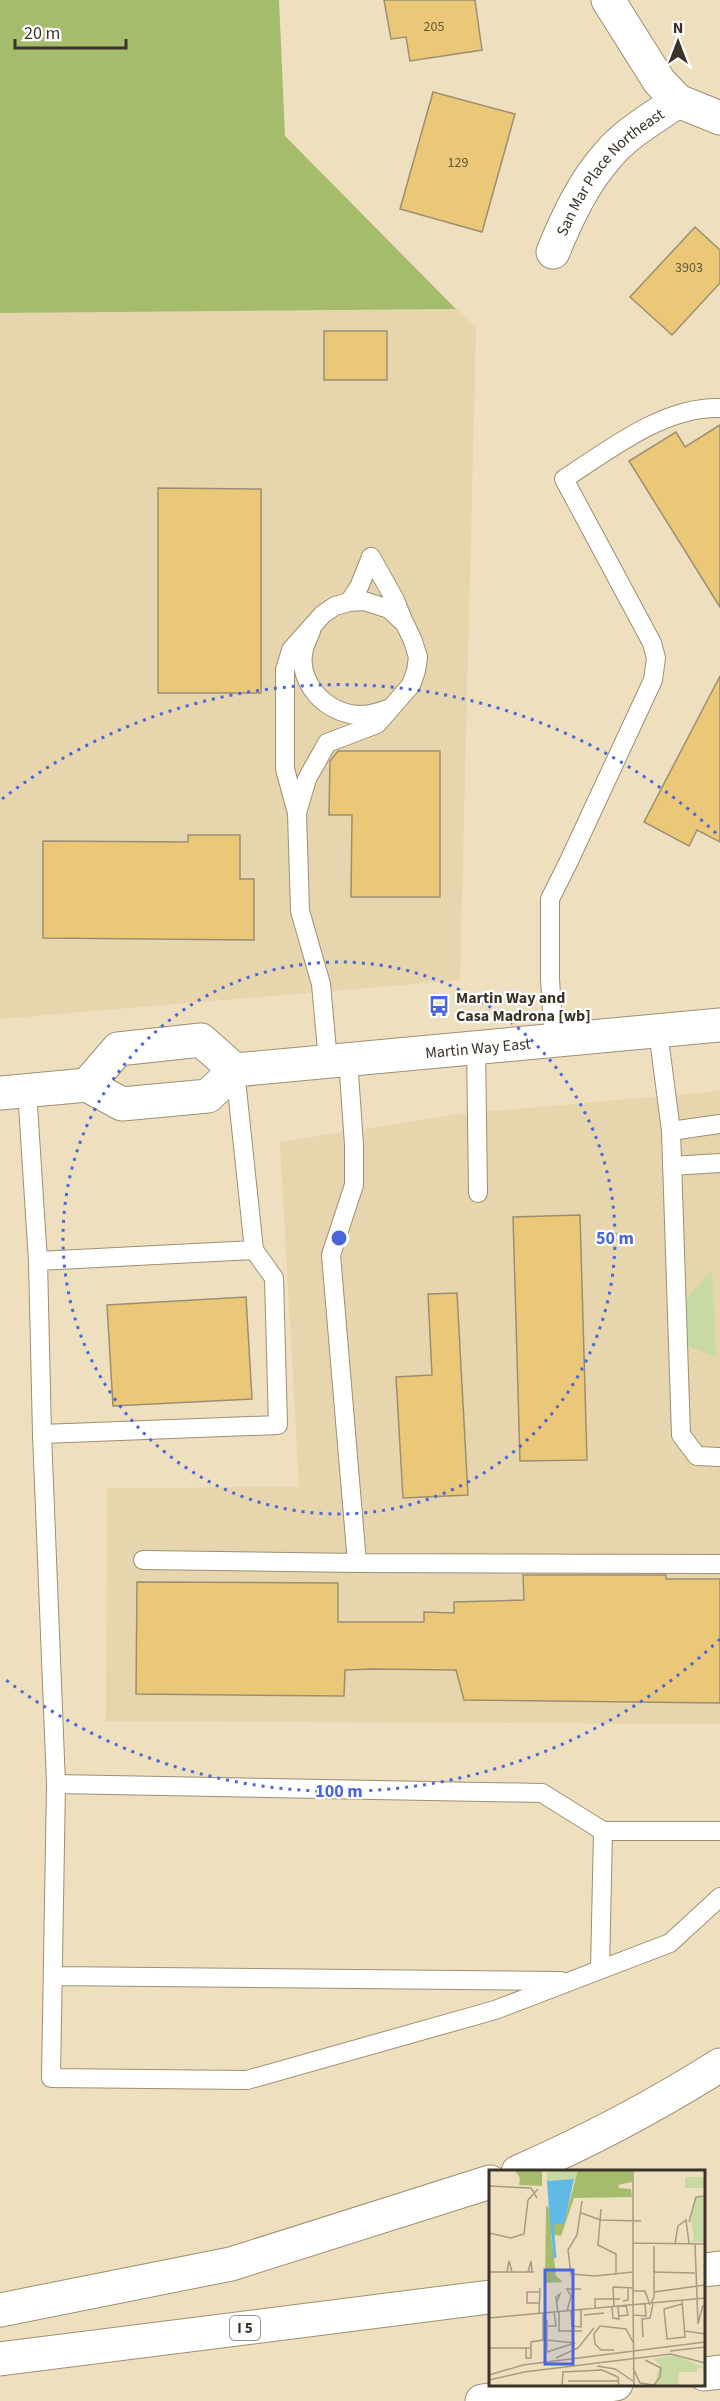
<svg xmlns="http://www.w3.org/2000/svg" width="720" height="2401" font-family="'Source Sans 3',sans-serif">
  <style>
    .built { fill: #e6d5ad }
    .green { fill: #c9d9a3 }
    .forest { fill: #a6bc6d }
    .building { fill: #ebc878; stroke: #9c8f71; stroke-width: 1.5 }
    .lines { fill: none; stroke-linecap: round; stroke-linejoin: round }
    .lane-casing { stroke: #9d9072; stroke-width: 20 }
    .street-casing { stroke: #9d9072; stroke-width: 35 }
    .primary-casing { stroke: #9d9072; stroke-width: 35 }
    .highway-casing { stroke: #9d9072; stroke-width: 35 }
    .lane { stroke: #fff; stroke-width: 18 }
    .street { stroke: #fff; stroke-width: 33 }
    .primary { stroke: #fff; stroke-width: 33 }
    .highway { stroke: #fff; stroke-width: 33 }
    .ring { fill: none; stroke: #4966da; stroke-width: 3; stroke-dasharray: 3 6 }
    .labels { text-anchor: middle; stroke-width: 4.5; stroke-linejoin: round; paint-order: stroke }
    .number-label { font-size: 14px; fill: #66593c }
    .shield { fill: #fff; stroke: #757168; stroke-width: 1.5 }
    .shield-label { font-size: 15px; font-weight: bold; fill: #3a3428 }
    .street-label { font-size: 16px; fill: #3a3428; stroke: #fff }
    .poi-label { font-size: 16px; font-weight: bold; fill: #3a3428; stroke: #fff; text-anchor: start }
    .inset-river { fill: none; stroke: #61bae6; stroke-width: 3 }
    .inset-road { fill: none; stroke: #a69b83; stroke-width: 1.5 }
    .view { fill: #4966da; fill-opacity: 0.15; stroke: #4966da; stroke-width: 3 }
    .inset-edge { fill: none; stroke: #3a3428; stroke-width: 3 }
    .centre { fill: #4966da; stroke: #fff; stroke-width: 3 }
    .ring-label { font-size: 18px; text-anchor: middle; font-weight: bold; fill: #4966da; stroke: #fff; stroke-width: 4.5; stroke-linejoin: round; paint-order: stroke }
  </style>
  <rect width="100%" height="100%" fill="#eedfbf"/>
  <path class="built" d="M 456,309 L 476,329 L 460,980 L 0,1019 L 0,313 Z
    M 720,1091 L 720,1724 L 106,1721 L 107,1488 L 299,1487 L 280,1142 L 461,1114 Z"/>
  <path class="green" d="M 712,1270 L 716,1357 L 674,1341 L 673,1313 Z"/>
  <path class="forest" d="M 0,0 L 279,0 L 285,136 L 456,309 L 0,313 Z"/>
  <path class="building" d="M 384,0 L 475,0 L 482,50 L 410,61 L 406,37 L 391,39 Z
    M 433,92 L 515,114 L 482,232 L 400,209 Z
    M 695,227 L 720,250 L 720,283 L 672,335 L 630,297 Z
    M 324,331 L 387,331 L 387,380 L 324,380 Z
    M 720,425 L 720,607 L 629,461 L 676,432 L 685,447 Z
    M 158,488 L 261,489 L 261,693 L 158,693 Z
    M 720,676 L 720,842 L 697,830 L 689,846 L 644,822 Z
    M 338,751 L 440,751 L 440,897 L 351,897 L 352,815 L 329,815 L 330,761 Z
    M 188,835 L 240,835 L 240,879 L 254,879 L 254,940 L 43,938 L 43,841 L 188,842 Z
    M 580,1215 L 587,1460 L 520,1461 L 513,1217 Z
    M 457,1293 L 468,1495 L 403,1498 L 396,1377 L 432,1375 L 428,1294 Z
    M 246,1297 L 252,1399 L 113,1406 L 107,1305 Z
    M 523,1575 L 666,1575 L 666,1579 L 720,1579 L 720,1703 L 464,1700 L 456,1670 L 372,1669 L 345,1670 L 344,1696 L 136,1694 L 137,1582 L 338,1583 L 338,1622 L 424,1622 L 424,1612 L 454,1613 L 454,1602 L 524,1600 Z"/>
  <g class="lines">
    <defs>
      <path id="lane" d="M 371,557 L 395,600 L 403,620
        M 349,602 L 359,587 L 371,557
        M 311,631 C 309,637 305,643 304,649 C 296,682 326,714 359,715 C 370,715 380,712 390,708
        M 297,813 L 307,779 L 327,743 L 377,724 L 411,685 L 416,671 L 418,657 L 413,641 L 405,624 L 389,609 L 364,601 L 349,602 L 335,606 L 323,614 L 291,650 L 285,670 L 285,769 L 297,813 L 300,911 L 321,984 L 328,1061
        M 658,1031 L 671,1131 L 681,1435 L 697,1456 L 720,1457
        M 554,1039 L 550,979 L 550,899 L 568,863 L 653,680 L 656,658 L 652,643 L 564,479 C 609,450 664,406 720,408
        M 476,1046 L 478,1193
        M 348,1059 L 354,1145 L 354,1185 L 331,1255 L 357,1563 L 720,1564
        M 27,1090 L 38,1261 L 254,1250
        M 671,1131 L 720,1124
        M 672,1166 L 720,1163
        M 38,1261 L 42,1434 L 56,1784 L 51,2078 L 247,2080 L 495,2010 L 670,1943 L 720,1897
        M 42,1434 L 278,1425 L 274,1278 L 254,1250 L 235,1070
        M 143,1560 L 357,1563
        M 56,1784 L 542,1793 L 603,1831 L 720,1831
        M 600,1970 L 603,1831
        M 53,1976 L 561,1981"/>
      <g id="street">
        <path d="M 608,0 L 659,81 L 678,101 L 720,118"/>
        <path id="s1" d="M 553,252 C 567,218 583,183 608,155 C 626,133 655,117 678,101"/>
      </g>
      <g id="primary">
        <path d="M 87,1085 L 118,1049 L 201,1040 L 235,1070"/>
        <path id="s2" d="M 0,1093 L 87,1085 L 122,1104 L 208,1096 L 235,1070 L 720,1025"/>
      </g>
      <path id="highway" d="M 518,2172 C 589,2141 655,2106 720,2065
        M 704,2270 L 720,2268
        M 0,2310 L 231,2264 L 490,2182
        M 0,2359 L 490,2297
        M 704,2374 L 720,2372
        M 482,2401 L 616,2384"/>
    </defs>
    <use href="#lane" class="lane-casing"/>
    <use href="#street" class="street-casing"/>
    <use href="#primary" class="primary-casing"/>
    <use href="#highway" class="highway-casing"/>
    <use href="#lane" class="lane"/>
    <use href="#street" class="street"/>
    <use href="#primary" class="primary"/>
    <use href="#highway" class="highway"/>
  </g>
  <g class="ring">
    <circle cx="339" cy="1238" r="276"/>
    <path d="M720 1639A553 553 0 0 1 2 1677M2 799A553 553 0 0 1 720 837"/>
  </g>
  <defs>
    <symbol id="bus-bare" viewBox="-9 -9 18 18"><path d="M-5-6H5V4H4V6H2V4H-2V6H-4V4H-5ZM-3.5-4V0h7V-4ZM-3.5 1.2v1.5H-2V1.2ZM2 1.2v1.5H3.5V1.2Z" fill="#4966da" stroke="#fff" stroke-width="2.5" paint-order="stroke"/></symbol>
  </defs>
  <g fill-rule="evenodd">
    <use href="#bus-bare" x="424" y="991" width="30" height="30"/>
  </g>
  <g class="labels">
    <g class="number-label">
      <text x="434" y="31">205</text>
      <text x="458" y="167">129</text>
      <text x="689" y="272">3903</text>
    </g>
    <rect class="shield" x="230" y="2316" width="30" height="24" rx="4.5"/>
    <g class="shield-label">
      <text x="245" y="2333">I 5</text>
    </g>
    <g class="street-label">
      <text dy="6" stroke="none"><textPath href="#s1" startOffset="100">San Mar Place Northeast</textPath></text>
      <text dy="6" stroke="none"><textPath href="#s2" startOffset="495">Martin Way East</textPath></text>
    </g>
    <g class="poi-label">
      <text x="456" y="1003">Martin Way and<tspan x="456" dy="18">Casa Madrona [wb]</tspan></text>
    </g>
  </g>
  <g transform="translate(489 2170)">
    <rect width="216" height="216" fill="#eedfbf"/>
    <path d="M 58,0 L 89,0 L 90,4 L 86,11 L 60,10 L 58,14 ZM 196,7 L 216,7 L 216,18 L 196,18 ZM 216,26 L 216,72 L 202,72 L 205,68 L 202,51 L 207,27 ZM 186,185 L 216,198 L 208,198 L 208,202 L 190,202 L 189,216 L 165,216 L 171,195 L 164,189 Z" fill="#c9d9a3"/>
    <path d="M 26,0 L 53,0 L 53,16 L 30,15 L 31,8 ZM 89,0 L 143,0 L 143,12 L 129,15 L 130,18 L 142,19 L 143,27 L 85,28 L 72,66 L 62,64 L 67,106 L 74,112 L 56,113 L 57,38 L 58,35 L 62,43 L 61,53 L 78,41 Z" fill="#a6bc6d"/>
    <path d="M 85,9 L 75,54 L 61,54 L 58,11 Z" fill="#61bae6"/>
    <path class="inset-river" d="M 63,53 L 66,88"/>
    <path class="inset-road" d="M 144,0 L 144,134M 0,16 L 42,18 L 48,28M 93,31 L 88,65 L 79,80 L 82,104 L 106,106 L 144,102M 112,39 L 109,75 L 127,84 L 127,104M 92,43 L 112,50 L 152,51M 200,52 L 207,27 L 216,26M 0,63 L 22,68 L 35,64 L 39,30 L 49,19M 144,73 L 216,74M 186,73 L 189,56 L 197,50 L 200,73M 206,73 L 209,154 L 214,135M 0,102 L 45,102M 18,102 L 20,91 L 23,102M 39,102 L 42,91 L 43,102M 164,102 L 206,103M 124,117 L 145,118M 124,117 L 125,137M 145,121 L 156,121 L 161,135M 165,122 L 216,115M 134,131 L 139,130 L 139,117M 68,132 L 71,124 L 67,127 L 68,136 L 69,142M 50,133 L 38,133 L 38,122 L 50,122M 162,133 L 165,127 L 165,76M 144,135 L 145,216M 123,137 L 124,148 L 130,149 L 129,136M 106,138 L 106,129 L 131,129M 175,139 L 178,169 L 196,167 L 193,130M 175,139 L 193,134M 78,141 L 82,126 L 78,119 L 92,119M 82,141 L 83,156 L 92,157 L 92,140M 70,142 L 70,161 L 93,161M 50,144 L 51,118M 95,145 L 115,143M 144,145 L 157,146 L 156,134M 130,146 L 139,145 L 137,135M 0,148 L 216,128M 58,150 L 58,182 L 86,173 L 58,170M 58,156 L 67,156 L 65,142M 196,161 L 216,164M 154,167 L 153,149 L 161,148 L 164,134M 0,178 L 37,178M 42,178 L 37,178 L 37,188 L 42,188 L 42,172 L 54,170 L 54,143M 125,180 L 112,180 L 106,174 L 105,164 L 111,156 L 137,159 L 144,172M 181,181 L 216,177M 67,188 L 89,178 L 105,158M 108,196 L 126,199 L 144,211M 144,198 L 151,213 L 165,215 L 171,207 L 172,198 L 156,190M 0,205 L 34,195 L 216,172M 0,210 L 35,202 L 182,184 L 216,193M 79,211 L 130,211M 73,216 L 74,202 L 113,200 L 129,207 L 130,216"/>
    <path class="view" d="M 56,100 L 84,100 L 84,194 L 56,194 Z"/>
    <rect width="216" height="216" class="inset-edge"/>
  </g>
  <circle cx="339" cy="1238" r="9" class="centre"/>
  <g class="ring-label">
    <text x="615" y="1244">50 m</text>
    <text x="339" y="1797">100 m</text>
  </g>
  <g transform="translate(678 42)" stroke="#ffffff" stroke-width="4.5" paint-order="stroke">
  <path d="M0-4.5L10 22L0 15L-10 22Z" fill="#3a3428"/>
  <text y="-9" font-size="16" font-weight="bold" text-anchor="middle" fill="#3a3428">N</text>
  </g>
  <path d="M15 39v9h111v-9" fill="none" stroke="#3a3428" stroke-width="3"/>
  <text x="24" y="39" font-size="18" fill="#3a3428" stroke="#ffffff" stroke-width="4.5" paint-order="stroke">20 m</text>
</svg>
